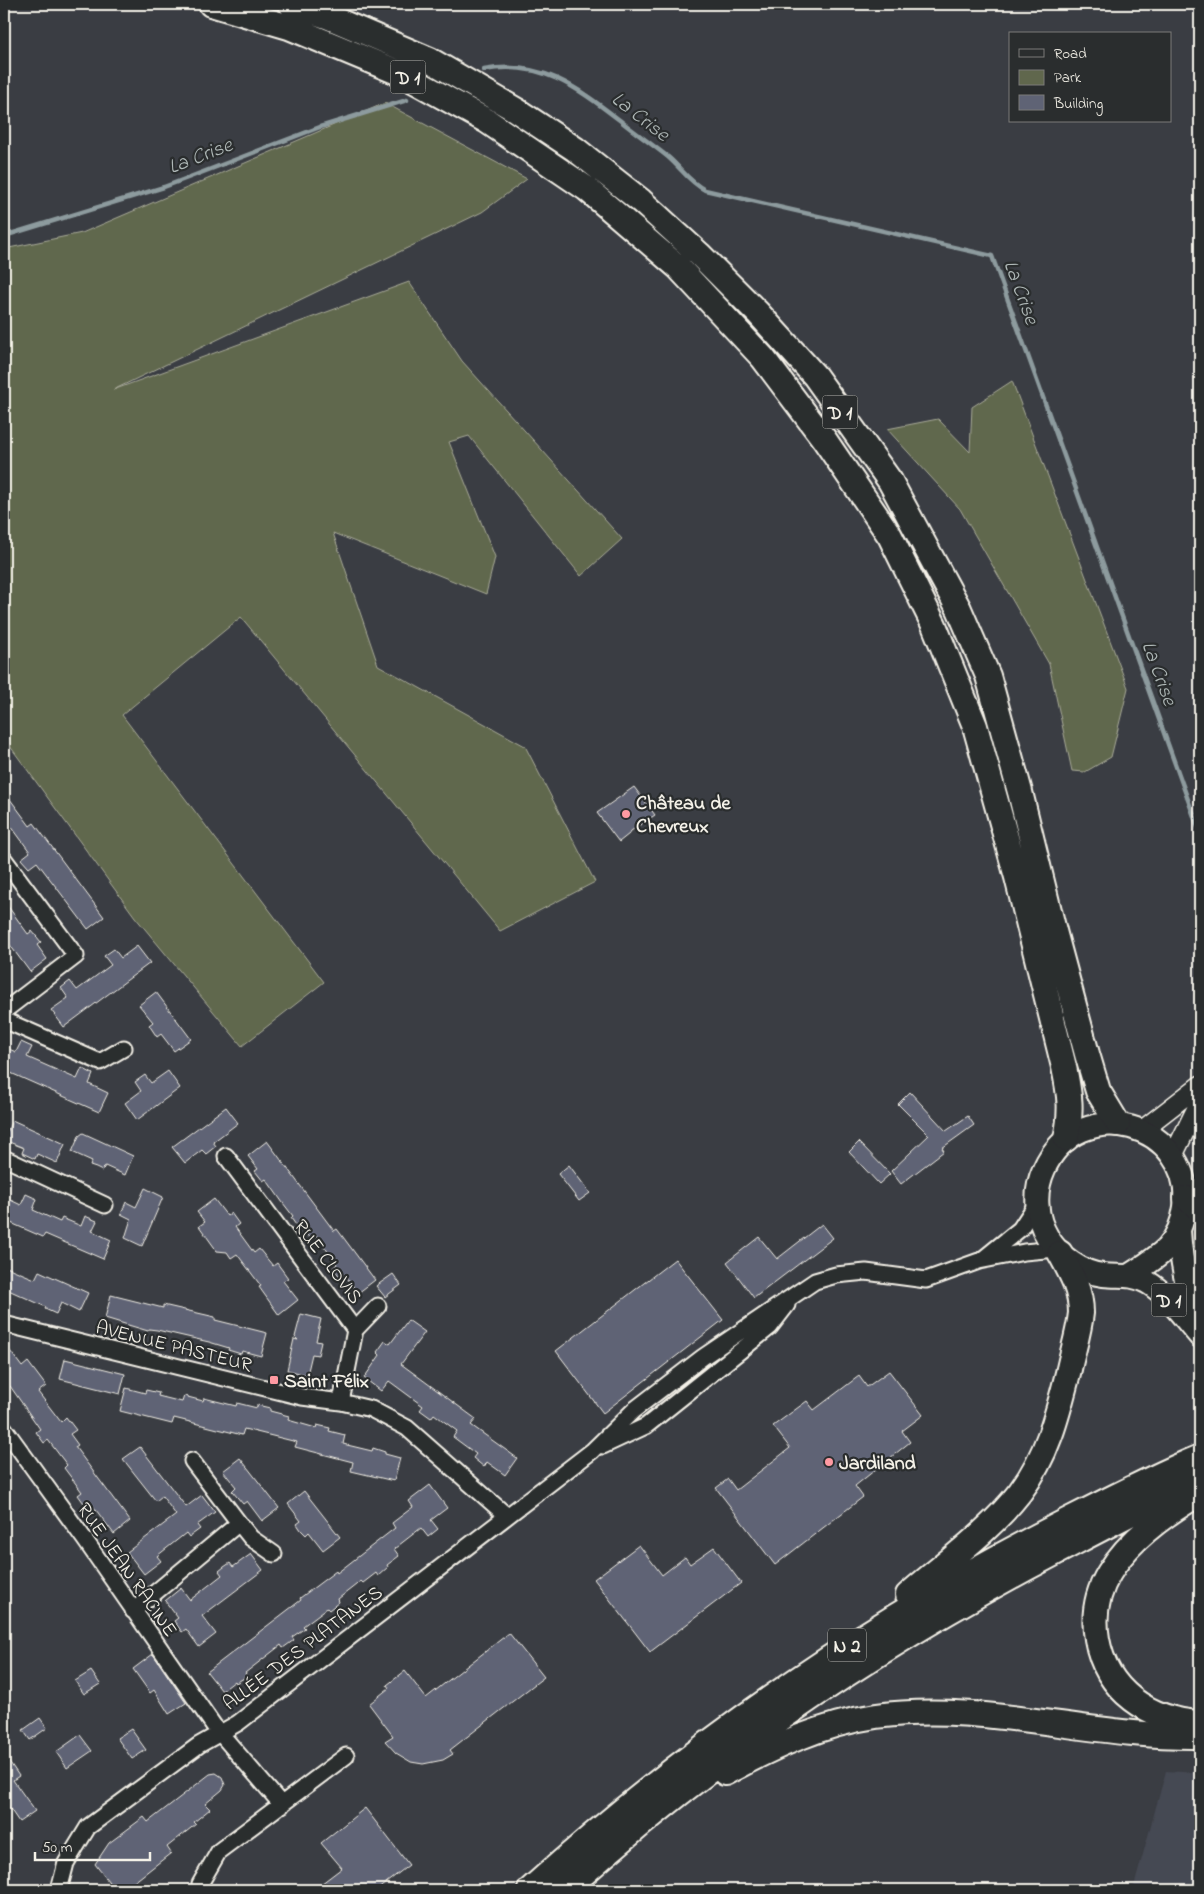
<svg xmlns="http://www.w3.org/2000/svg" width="1204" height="1894" font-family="'Indie Flower',sans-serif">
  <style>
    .built { fill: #454852 }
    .green { fill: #60674d; stroke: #aaac9a }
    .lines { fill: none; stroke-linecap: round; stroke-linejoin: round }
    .stream { stroke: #8d9b9e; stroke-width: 4.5 }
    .building { fill: #5f6375; stroke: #f4f1e8 }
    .minor-casing { stroke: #f4f1e8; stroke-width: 19 }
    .tertiary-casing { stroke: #f4f1e8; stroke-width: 21 }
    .primary-casing { stroke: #f4f1e8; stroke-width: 26 }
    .trunk-casing { stroke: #f4f1e8; stroke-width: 28 }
    .minor { stroke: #2a2d2e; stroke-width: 15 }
    .tertiary { stroke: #2a2d2e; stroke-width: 18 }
    .primary { stroke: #2a2d2e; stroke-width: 22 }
    .trunk { stroke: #2a2d2e; stroke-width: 24 }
    .poi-dot { fill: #ff9aa2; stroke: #2a2d2e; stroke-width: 2 }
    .labels { text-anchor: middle; stroke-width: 4.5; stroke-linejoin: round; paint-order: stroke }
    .shield { fill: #2a2d2e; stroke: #b7b6b0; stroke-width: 1 }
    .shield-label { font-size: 19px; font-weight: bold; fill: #f4f1e8 }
    .poi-label { font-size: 20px; font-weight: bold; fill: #f4f1e8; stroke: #2a2d2e; text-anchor: start }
    .street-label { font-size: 20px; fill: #f4f1e8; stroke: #2a2d2e }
    .water-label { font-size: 21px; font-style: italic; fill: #afb8b7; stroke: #2a2d2e }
  </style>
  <rect width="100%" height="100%" fill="#3a3d43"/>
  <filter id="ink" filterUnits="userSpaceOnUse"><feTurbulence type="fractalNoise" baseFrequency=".02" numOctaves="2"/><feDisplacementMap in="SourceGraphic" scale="10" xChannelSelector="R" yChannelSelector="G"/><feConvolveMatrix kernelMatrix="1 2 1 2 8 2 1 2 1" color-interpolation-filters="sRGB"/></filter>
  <g filter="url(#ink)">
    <path class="built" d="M 1166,1771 L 1200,1773 L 1200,1890 L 1133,1890 Z"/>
    <path class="green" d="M 385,103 L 527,179 L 482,212 L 113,390 L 409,282 L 462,361 L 622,539 L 581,576 L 469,436 L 449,442 L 495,557 L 486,594 L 333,533 L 378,665 L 525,746 L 595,882 L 500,931 L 241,617 L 122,715 L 324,982 L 242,1046 L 135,917 L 4,738 L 4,249 L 82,233 Z
      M 1012,381 L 1128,688 L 1111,757 L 1085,772 L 1072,771 L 1049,664 L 960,509 L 887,429 L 938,419 L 970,452 L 972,407 Z"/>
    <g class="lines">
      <path class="stream" d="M 484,70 C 542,59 579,89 622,122 C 637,134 653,145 668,157 C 681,168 689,182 705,190 L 992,256 L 1200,833
        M 4,236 L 164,187 L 320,127 L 407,100"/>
    </g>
    <path class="building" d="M 634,787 L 655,815 L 631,831 L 629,834 L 619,842 L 597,813 Z
      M 4,791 L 30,826 L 34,823 L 104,917 L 88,929 L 37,862 L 29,868 L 21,859 L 30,852 L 11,826 L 4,832 Z
      M 4,901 L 28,934 L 32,931 L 41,942 L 37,945 L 47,959 L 30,972 L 4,937 Z
      M 137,946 L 150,963 L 64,1027 L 51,1010 L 68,998 L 61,988 L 70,981 L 77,990 L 111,965 L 104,956 L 114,949 L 121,958 Z
      M 156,992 L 191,1039 L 174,1051 L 161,1034 L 157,1037 L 149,1025 L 153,1022 L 139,1005 Z
      M 21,1042 L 32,1047 L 27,1057 L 77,1079 L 82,1068 L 93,1074 L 89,1084 L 108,1093 L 99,1112 L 4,1070 L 4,1047 L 16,1052 Z
      M 168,1071 L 180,1088 L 137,1120 L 125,1103 L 141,1091 L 135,1082 L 145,1075 L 151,1083 Z
      M 910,1092 L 946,1131 L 968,1116 L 974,1125 L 942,1148 L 944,1151 L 901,1184 L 891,1171 L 929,1135 L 898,1104 Z
      M 226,1107 L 238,1123 L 213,1142 L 216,1146 L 206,1154 L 202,1150 L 185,1163 L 172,1147 Z
      M 12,1120 L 65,1144 L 57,1163 L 37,1154 L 35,1159 L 22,1153 L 24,1148 L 4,1140 Z
      M 83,1133 L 133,1156 L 125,1175 L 105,1166 L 102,1171 L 96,1168 L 90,1166 L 92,1161 L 72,1152 L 79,1136 Z
      M 267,1141 L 334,1231 L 337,1229 L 375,1280 L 358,1293 L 345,1275 L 341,1278 L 333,1268 L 337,1264 L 316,1235 L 310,1239 L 301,1227 L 298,1228 L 291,1218 L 293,1216 L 283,1203 L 266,1179 L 263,1181 L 255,1171 L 258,1169 L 248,1156 Z
      M 859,1142 L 890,1174 L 879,1184 L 849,1152 Z
      M 569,1165 L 590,1193 L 579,1201 L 558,1174 Z
      M 145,1188 L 163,1197 L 142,1246 L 125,1238 L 131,1219 L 121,1214 L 126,1202 L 136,1207 Z
      M 26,1194 L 37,1199 L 33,1210 L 60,1222 L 62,1218 L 81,1226 L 85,1216 L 97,1221 L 92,1231 L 111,1240 L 103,1259 L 45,1234 L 43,1237 L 4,1220 L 4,1197 L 21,1205 Z
      M 214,1199 L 227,1216 L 231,1213 L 239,1224 L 235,1227 L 254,1253 L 259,1249 L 273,1266 L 277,1263 L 288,1278 L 283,1281 L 298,1300 L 279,1315 L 259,1287 L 261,1286 L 237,1254 L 231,1258 L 227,1252 L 217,1251 L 199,1226 L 205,1222 L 197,1212 Z
      M 822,1224 L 833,1238 L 754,1298 L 727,1262 L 759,1237 L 777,1259 Z
      M 675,1259 L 723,1320 L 603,1413 L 556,1351 Z
      M 4,1266 L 35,1279 L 39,1271 L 88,1293 L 79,1312 L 61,1303 L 56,1314 L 45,1309 L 46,1307 L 4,1288 Z
      M 393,1274 L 401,1285 L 385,1297 L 376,1286 Z
      M 111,1295 L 163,1308 L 163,1305 L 215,1317 L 215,1320 L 267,1333 L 261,1356 L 242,1351 L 241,1354 L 228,1350 L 229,1348 L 209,1342 L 157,1330 L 149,1329 L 148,1331 L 105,1318 Z
      M 301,1314 L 321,1319 L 316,1341 L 321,1342 L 318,1355 L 312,1354 L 307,1375 L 287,1370 L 294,1339 L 298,1340 L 295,1337 Z
      M 408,1320 L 425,1332 L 401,1364 L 476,1419 L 471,1425 L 517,1458 L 505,1475 L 487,1462 L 484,1467 L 473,1458 L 476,1454 L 453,1437 L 457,1431 L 434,1414 L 431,1418 L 420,1410 L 423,1406 L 389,1381 L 381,1391 L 364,1378 L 380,1355 L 377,1352 L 385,1341 L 390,1344 Z
      M 4,1343 L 22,1367 L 28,1362 L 46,1386 L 38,1392 L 61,1422 L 66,1417 L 76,1430 L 70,1434 L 78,1445 L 75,1447 L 130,1521 L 114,1534 L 90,1502 L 86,1506 L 78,1495 L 82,1492 L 64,1468 L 67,1465 L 48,1440 L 44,1443 L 36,1432 L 40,1429 L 10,1386 L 4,1390 Z
      M 65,1359 L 125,1374 L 120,1394 L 60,1379 Z
      M 889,1371 L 923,1415 L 902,1431 L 910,1442 L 855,1486 L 863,1497 L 775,1565 L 716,1488 L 728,1479 L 736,1490 L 790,1448 L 773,1426 L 807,1401 L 814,1410 L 859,1376 L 867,1387 Z
      M 126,1388 L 145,1393 L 146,1390 L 159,1393 L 158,1396 L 182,1402 L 184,1396 L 203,1401 L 204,1398 L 236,1406 L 237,1403 L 257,1408 L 257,1405 L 270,1408 L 270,1411 L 289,1416 L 288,1420 L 316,1428 L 317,1425 L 330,1428 L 329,1431 L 345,1435 L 343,1444 L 372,1451 L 373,1448 L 385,1452 L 385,1454 L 400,1458 L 394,1481 L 351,1471 L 353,1462 L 295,1447 L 297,1442 L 244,1429 L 242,1435 L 174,1418 L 172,1424 L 120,1411 Z
      M 140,1447 L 186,1507 L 202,1495 L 215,1512 L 197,1525 L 200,1529 L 189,1537 L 186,1533 L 157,1556 L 161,1561 L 144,1574 L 127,1552 L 176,1515 L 162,1496 L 156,1501 L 123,1459 Z
      M 240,1458 L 279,1508 L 262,1521 L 247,1501 L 243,1504 L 232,1491 L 236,1487 L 223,1471 Z
      M 430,1485 L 447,1508 L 431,1520 L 438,1529 L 428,1537 L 421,1528 L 394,1549 L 399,1556 L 387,1565 L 388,1567 L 378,1576 L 376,1573 L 363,1583 L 361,1581 L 338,1599 L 339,1602 L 329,1610 L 327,1608 L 303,1626 L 305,1628 L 292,1637 L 294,1640 L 283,1648 L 281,1645 L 245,1673 L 247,1676 L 236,1683 L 235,1681 L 222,1691 L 207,1672 L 301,1600 L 300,1598 L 336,1571 L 337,1573 L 395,1528 L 392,1523 L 413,1507 L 409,1501 Z
      M 304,1491 L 340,1537 L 323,1550 L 309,1532 L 306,1535 L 301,1530 L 297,1524 L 301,1521 L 288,1504 Z
      M 639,1545 L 662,1575 L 685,1557 L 690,1564 L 714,1547 L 741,1583 L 650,1652 L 594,1579 Z
      M 251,1554 L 263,1570 L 202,1616 L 216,1634 L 199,1647 L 186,1629 L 182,1632 L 174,1621 L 178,1618 L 165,1601 L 181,1588 L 190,1600 L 222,1575 L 219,1571 L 224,1567 L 230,1563 L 233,1567 Z
      M 509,1633 L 544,1677 L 450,1750 L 453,1754 L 443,1760 L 423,1764 L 411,1762 L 396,1753 L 385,1741 L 393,1736 L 369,1704 L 389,1688 L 387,1685 L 405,1671 L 426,1698 Z
      M 153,1654 L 186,1703 L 169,1714 L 154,1690 L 150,1693 L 133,1669 Z
      M 91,1671 L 100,1684 L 84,1694 L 75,1681 Z
      M 40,1718 L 47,1728 L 30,1740 L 23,1730 Z
      M 131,1729 L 146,1750 L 132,1759 L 117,1738 Z
      M 80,1735 L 92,1751 L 67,1768 L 56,1752 Z
      M 4,1754 L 19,1776 L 13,1780 L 35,1811 L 19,1822 L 4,1800 Z
      M 216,1773 L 222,1777 L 225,1785 L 222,1790 L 205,1804 L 210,1809 L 194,1822 L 196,1824 L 167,1847 L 171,1853 L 124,1890 L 115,1890 L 95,1864 L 109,1843 L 144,1817 L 148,1822 L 210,1774 Z
      M 365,1808 L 409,1865 L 377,1890 L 313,1890 L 342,1868 L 321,1843 Z"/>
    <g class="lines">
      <defs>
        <path id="minor" d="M 4,859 L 76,956 L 4,1011
          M 4,1020 L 100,1062 L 124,1048
          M 226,1156 L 355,1330 L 341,1402
          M 4,1158 L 105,1205
          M 983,1259 L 1020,1229 L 1037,1203
          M 4,1324 L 302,1397 L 341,1402 L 371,1409 L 407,1428 L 507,1516
          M 355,1330 L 378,1306
          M 4,1428 L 85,1540 L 214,1726 L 282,1805
          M 603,1446 L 646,1426 L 770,1327 L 787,1305
          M 239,1523 L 251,1538 L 274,1554
          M 133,1611 L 239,1523 L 192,1461
          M 200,1884 L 219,1851 L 346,1756
          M 59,1890 L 66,1863 L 88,1827 L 199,1745 L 238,1723 L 592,1451 L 634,1410 L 703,1357 L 815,1281 L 836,1275 L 866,1272 L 926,1280 L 979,1261 L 1024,1252 L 1056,1249"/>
        <path id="tertiary" d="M 1142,1130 L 1200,1085
          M 1173,1156 L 1200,1101"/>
        <path id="primary" d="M 1179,1230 C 1181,1266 1189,1296 1200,1330
          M 1130,1275 C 1142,1267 1156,1259 1167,1248 C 1177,1237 1183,1222 1185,1207 C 1194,1123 1079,1091 1044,1169 C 1034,1191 1035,1217 1048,1238 C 1059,1256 1081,1273 1103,1275 C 1121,1277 1129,1273 1147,1282 C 1168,1294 1184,1318 1200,1336"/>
        <path id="trunk" d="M 211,4 L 289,27 L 402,74 L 487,121 L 587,189 L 678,267 L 763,358 L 824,439 L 890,536 L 934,625 L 975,726 L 1017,877 L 1064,1067 C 1070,1096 1072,1110 1066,1139
          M 291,4 L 329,17 L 430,60 L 516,110 L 575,149 L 641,201 L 699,254 L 758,313 L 815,376 L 890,481 L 959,609 L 988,676 L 1020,792 L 1054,931 L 1087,1054 L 1098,1091 L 1118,1124
          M 1186,1198 L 1200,1210
          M 1194,1497 C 1162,1516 1128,1541 1109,1573 C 1097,1593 1093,1616 1097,1639 C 1106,1691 1149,1720 1200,1723
          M 908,1595 C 946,1562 989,1532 1020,1492 C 1048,1455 1058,1413 1069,1369 C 1073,1350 1079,1332 1081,1313 C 1081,1290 1071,1273 1060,1253
          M 725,1773 C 772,1747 822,1724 876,1716 C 984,1701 1092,1738 1200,1736
          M 530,1890 C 688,1747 862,1626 1051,1529 C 1100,1504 1149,1478 1200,1457
          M 565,1890 C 712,1757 877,1646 1053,1554 C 1101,1529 1150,1502 1200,1482"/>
      </defs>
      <use href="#minor" class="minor-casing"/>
      <use href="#tertiary" class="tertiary-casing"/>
      <use href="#primary" class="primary-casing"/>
      <use href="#trunk" class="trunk-casing"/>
      <use href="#minor" class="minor"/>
      <use href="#tertiary" class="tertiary"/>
      <use href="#primary" class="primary"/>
      <use href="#trunk" class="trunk"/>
    </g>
  </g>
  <g class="poi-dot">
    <circle cx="626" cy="814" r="5"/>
    <rect x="269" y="1375" width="10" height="10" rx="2.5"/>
    <circle cx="829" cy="1462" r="5"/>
  </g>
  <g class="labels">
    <g class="shield">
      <rect x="390.5" y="60.5" width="35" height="33" rx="4"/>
      <rect x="822.5" y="395.5" width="35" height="33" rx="4"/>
      <rect x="1151.5" y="1283.5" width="35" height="33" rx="4"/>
      <rect x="828" y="1628.5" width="38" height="33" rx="4"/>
    </g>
    <g class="shield-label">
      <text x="408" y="84">D 1</text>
      <text x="840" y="419">D 1</text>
      <text x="1169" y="1307">D 1</text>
      <text x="847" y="1652">N 2</text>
    </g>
    <g class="poi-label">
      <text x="636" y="809">Château de<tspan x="636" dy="23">Chevreux</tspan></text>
      <text x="284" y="1387">Saint Félix</text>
      <text x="839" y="1469">Jardiland</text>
    </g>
    <g class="street-label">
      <text transform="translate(329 1261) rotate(53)" y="7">RUE CLOVIS</text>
      <text transform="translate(174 1345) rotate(14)" y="7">AVENUE PASTEUR</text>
      <text transform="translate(128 1569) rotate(55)" y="7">RUE JEAN RACINE</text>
      <text transform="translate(302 1647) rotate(-37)" y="7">ALLÉE DES PLATANES</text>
    </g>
    <g class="water-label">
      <text transform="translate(641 116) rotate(38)" y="7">La Crise</text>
      <text transform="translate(200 155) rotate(-21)" y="7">La Crise</text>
      <text transform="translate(1022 292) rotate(70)" y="7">La Crise</text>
      <text transform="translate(1160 673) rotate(70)" y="7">La Crise</text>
    </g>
  </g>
  <rect width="1204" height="1894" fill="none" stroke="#2a2d2e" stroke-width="20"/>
  <rect x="10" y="10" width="1184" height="1874" fill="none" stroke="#f4f1e8" stroke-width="2" filter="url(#ink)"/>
  <rect x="1009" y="32" width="162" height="90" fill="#2a2d2e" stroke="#7b7b78"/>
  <rect x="1019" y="49" width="25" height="8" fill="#2a2d2e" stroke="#7b7b78"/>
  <text x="1054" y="58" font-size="15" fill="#f4f1e8">Road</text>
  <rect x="1019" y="70" width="25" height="15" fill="#60674d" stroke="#7b7b78"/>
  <text x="1054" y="82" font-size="15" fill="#f4f1e8">Park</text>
  <rect x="1019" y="95" width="25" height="15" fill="#5f6375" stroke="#7b7b78"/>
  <text x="1054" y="108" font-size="15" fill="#f4f1e8">Building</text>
  <path d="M35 1852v8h115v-8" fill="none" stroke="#f4f1e8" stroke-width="2.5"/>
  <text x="42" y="1852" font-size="15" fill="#f4f1e8" stroke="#2a2d2e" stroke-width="4" paint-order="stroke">50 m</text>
</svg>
